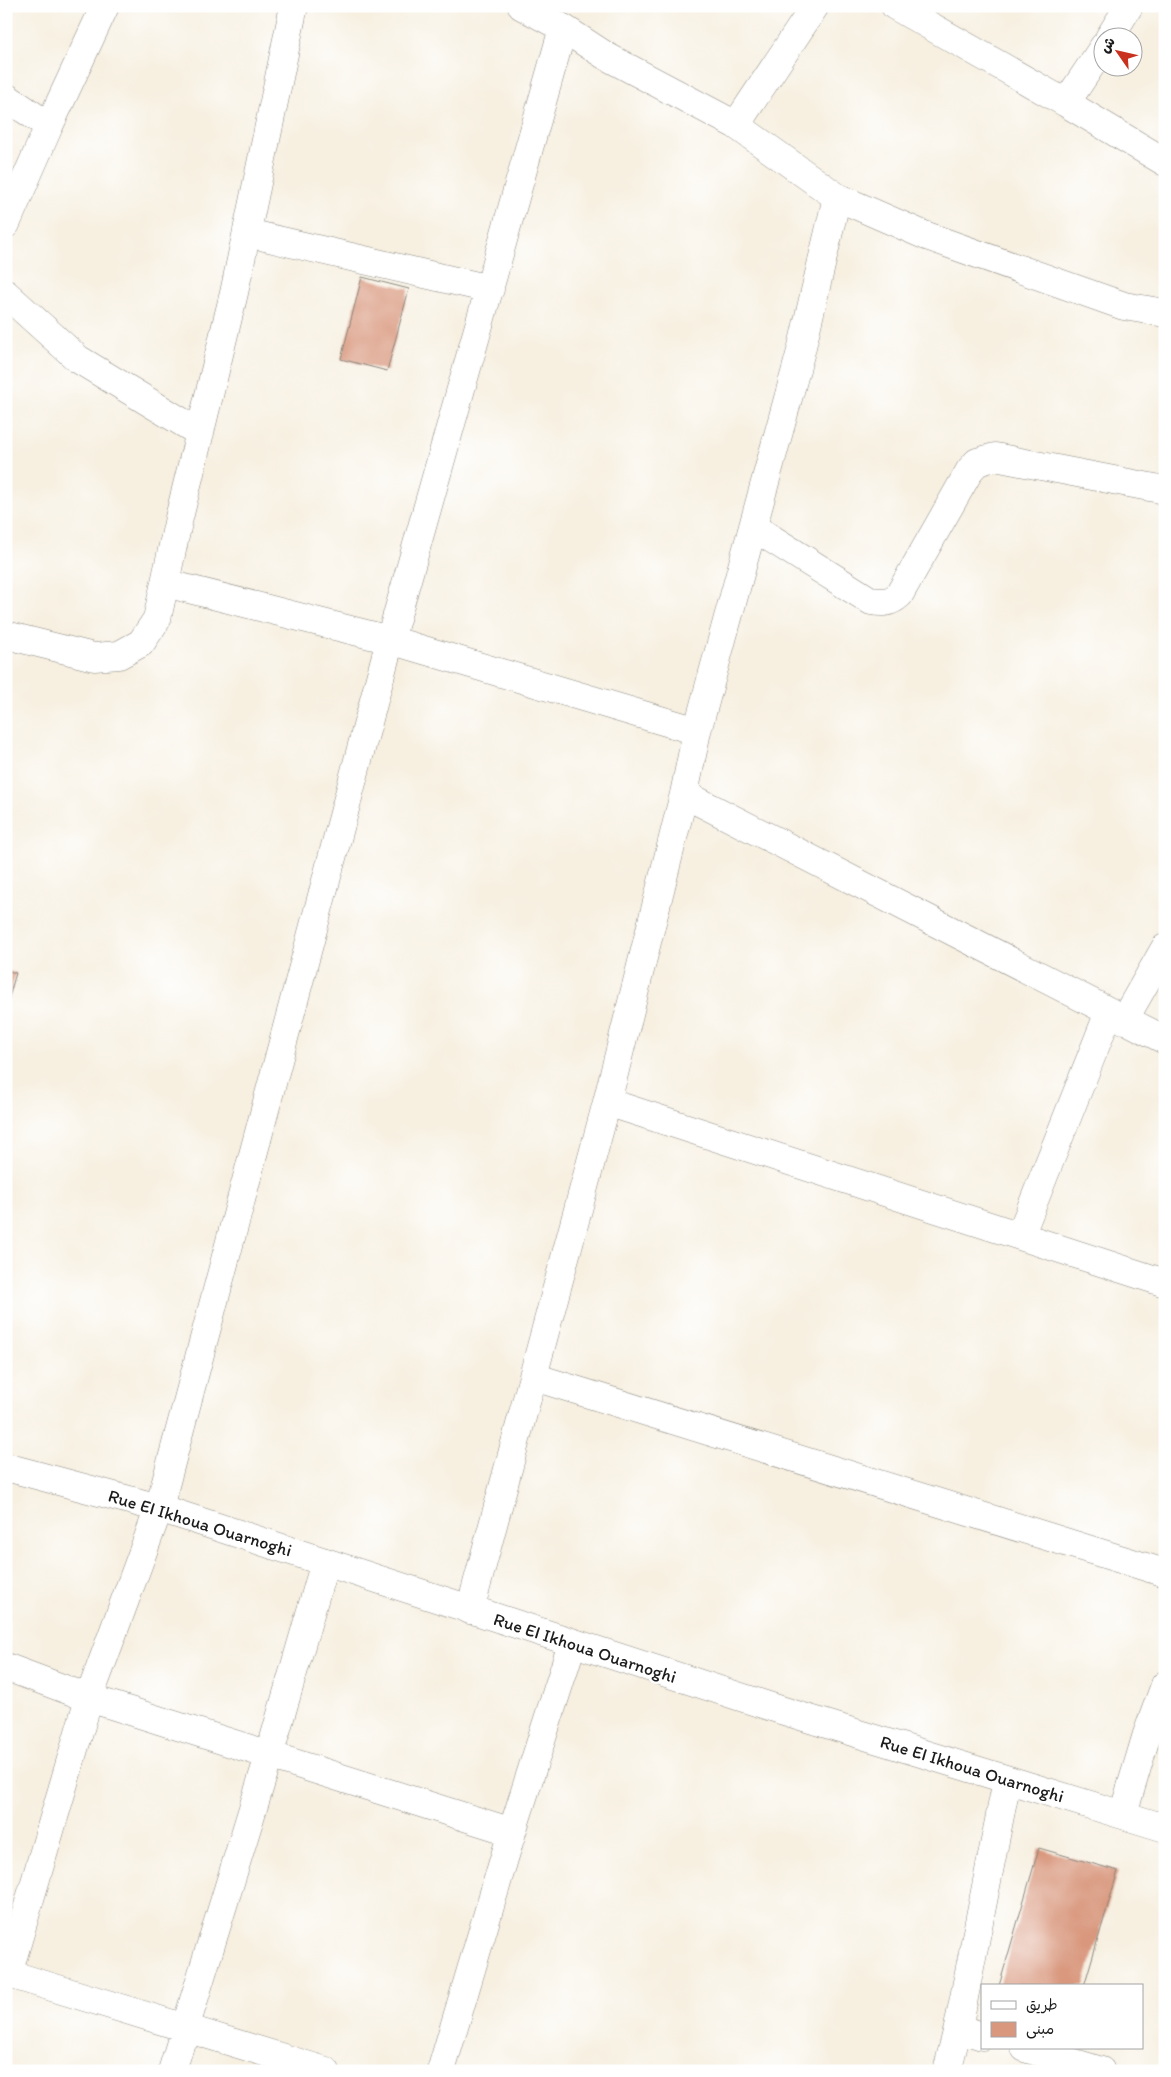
<svg xmlns="http://www.w3.org/2000/svg" width="1171" height="2077" font-family="Itim,'Playpen Sans Arabic',sans-serif">
  <style>
    .building { fill: #d9987e }
    .lines { fill: none; stroke-linecap: round; stroke-linejoin: round }
    .street-casing { stroke: #8a867e; stroke-width: 29 }
    .secondary-casing { stroke: #8a867e; stroke-width: 29 }
    .street { stroke: #fff; stroke-width: 28 }
    .secondary { stroke: #fff; stroke-width: 28 }
    .labels { text-anchor: middle; stroke-width: 5; stroke-linejoin: round; paint-order: stroke }
    .street-label { font-size: 18px; fill: #1c1c1c; stroke: #fff }
  </style>
  <rect width="100%" height="100%" fill="#fff"/>
  <filter id="ink" filterUnits="userSpaceOnUse"><feTurbulence type="fractalNoise" baseFrequency=".02" numOctaves="2"/><feDisplacementMap in="SourceGraphic" scale="10" xChannelSelector="R" yChannelSelector="G"/><feConvolveMatrix kernelMatrix="1 2 1 2 8 2 1 2 1" color-interpolation-filters="sRGB"/></filter>
  <filter id="wash" filterUnits="userSpaceOnUse"><feTurbulence type="fractalNoise" baseFrequency=".0096" numOctaves="4" result="noise"/><feDisplacementMap in="SourceGraphic" scale="20" xChannelSelector="R" yChannelSelector="G"/><feGaussianBlur stdDeviation="1.12" result="paint"/><feColorMatrix in="noise" values="0 0 0 0 0 0 0 0 0 0 0 0 0 0 0 0 0 1.4 0 .05"/><feComposite in="paint" operator="in"/></filter>
  <g filter="url(#wash)">
    <rect width="100%" height="100%" fill="#f7f0e1"/>
    <g id="blocks">
      <path class="building" d="M 362,277 L 409,289 L 387,371 L 341,359 Z
        M 6,970 L 16,973 L 7,1004 L 6,1004 Z
        M 1039,1848 L 1118,1871 L 1084,1986 L 999,1986 Z"/>
    </g>
  </g>
  <g filter="url(#ink)">
    <use href="#blocks" fill-opacity="0" stroke="#8a867e" stroke-width="1"/>
    <g class="lines">
      <defs>
        <path id="street" d="M 522,6 L 563,28 L 606,56 L 736,125 L 837,197 L 924,235 L 1124,306 L 1165,313
          M 895,6 L 1066,103 L 1104,46
          M 1109,38 L 1129,6
          M 6,97 L 49,126
          M 1066,103 L 1165,162
          M 736,125 L 815,6
          M 6,224 L 49,126 L 105,6
          M 247,233 L 490,289
          M 6,294 L 78,359 L 200,433
          M 753,527 L 871,601 C 883,603 890,603 899,595 L 970,470 L 977,462 L 995,457 L 1165,490
          M 165,583 L 390,640 L 697,731
          M 6,635 L 94,657 L 119,655 L 141,643 L 157,619 L 179,518 L 234,293 L 294,6
          M 684,794 L 1165,1040
          M 1124,1020 L 1165,948
          M 607,1102 L 1165,1283
          M 1020,1236 L 1109,1012
          M 534,1377 L 1165,1573
          M 470,1610 L 607,1102 L 684,794 L 697,731 L 801,351 L 837,197
          M 6,1667 L 89,1698 L 512,1832
          M 1123,1814 L 1147,1734 L 1165,1685
          M 6,1973 L 326,2071
          M 8,1974 L 89,1698 L 159,1508 L 390,640 L 563,28
          M 958,2028 L 982,2036
          M 1025,2048 L 1101,2071
          M 172,2071 L 269,1756 L 325,1562
          M 441,2071 L 512,1832 L 572,1644
          M 947,2071 L 958,2028 L 1007,1780"/>
        <path id="secondary" d="M 6,1467 L 159,1508 L 784,1711 L 1165,1828"/>
      </defs>
      <use href="#street" class="street-casing"/>
      <use href="#secondary" class="secondary-casing"/>
      <use href="#street" class="street"/>
      <use href="#secondary" class="secondary"/>
    </g>
  </g>
  <g class="labels">
    <g class="street-label">
      <text transform="translate(200 1523) rotate(17)" y="6">Rue EI Ikhoua Ouarnoghi</text>
      <text transform="translate(585 1648) rotate(18)" y="6">Rue EI Ikhoua Ouarnoghi</text>
      <text transform="translate(972 1769) rotate(17)" y="6">Rue EI Ikhoua Ouarnoghi</text>
    </g>
  </g>
  <rect width="1171" height="2077" fill="none" stroke="#fff" stroke-width="25"/>
  <rect x="981" y="1984" width="162" height="65" fill="#ffffff" stroke="#a4a4a4"/>
  <rect x="991" y="2001" width="25" height="8" fill="#ffffff" stroke="#a4a4a4"/>
  <text x="1026" y="2010" font-size="15" fill="#1c1c1c">طريق</text>
  <rect x="991" y="2022" width="25" height="15" fill="#d9987e" stroke="#a4a4a4"/>
  <text x="1026" y="2034" font-size="15" fill="#1c1c1c">مبنى</text>
  <g transform="translate(1118 52) rotate(304)"><circle r="24" fill="#ffffff" stroke="#a4a4a4"/>
  <path d="M0-4L9 19L0 12L-9 19Z" fill="#c8321e"/>
  <text y="-8" font-size="14" font-weight="bold" text-anchor="middle" fill="#1c1c1c">ش</text>
  </g>
</svg>
